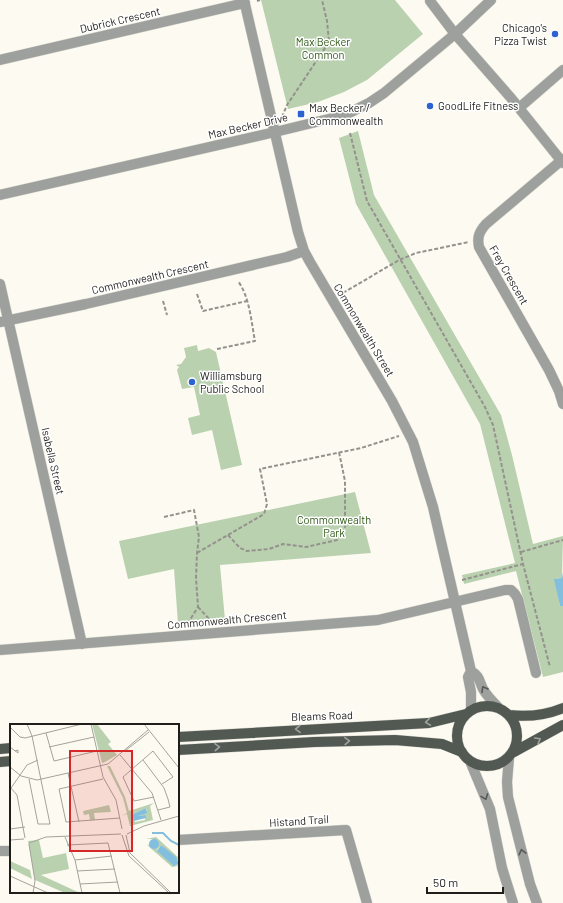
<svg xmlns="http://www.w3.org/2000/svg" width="563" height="903" font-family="Barlow,sans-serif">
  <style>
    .green { fill: #bad1b0 }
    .water { fill: #82bedd }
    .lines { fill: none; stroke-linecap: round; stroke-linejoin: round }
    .minor-casing { stroke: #d9d8cf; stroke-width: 11 }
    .major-casing { stroke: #d9d8cf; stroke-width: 11 }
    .path { stroke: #94928c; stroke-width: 2; stroke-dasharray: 4 2; stroke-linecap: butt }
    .minor { stroke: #9da09d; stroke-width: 10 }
    .major { stroke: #525852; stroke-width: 10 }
    .oneway { stroke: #585856 }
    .oneway2 { stroke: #a0a3a0 }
    .poi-dot { fill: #2d62d1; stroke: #fff; stroke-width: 1.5 }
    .labels { text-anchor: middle; stroke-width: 3; stroke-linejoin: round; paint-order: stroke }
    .street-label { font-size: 11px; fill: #1f1e1b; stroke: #fff }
    .poi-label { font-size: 11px; fill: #1f1e1b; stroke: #fff; text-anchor: start }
    .park-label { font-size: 11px; fill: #2f5917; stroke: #fff }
    .inset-river { fill: none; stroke: #82bedd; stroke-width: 2 }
    .inset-road { fill: none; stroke: #a4a39b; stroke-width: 1 }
    .view { fill: #d62828; fill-opacity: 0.15; stroke: #d62828; stroke-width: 2 }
    .inset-edge { fill: none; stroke: #1f1e1b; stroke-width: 2 }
  </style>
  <rect width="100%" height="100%" fill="#fdfbf1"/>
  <path class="green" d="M 261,0 L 395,0 L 423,34 L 367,80 L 344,92 L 318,102 L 288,109 Z
    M 358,131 L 374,195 L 501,415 L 512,455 L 533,544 L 563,536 L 562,578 L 555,579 L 560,606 L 563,606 L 563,672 L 543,677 L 516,571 L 464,584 L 462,575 L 515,563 L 480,424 L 356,204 L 339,138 Z
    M 197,345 L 198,351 L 209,348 L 216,352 L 242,465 L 221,470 L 212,430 L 192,435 L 188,418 L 200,415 L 194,387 L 182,389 L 177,370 L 179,367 L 176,365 L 181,364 L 186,357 L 184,348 Z
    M 355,492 L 371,553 L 220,565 L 225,620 L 178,624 L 174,569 L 128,579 L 119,541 Z"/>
  <path class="water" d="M 563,572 L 563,606 L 560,606 L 554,579 L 562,578 Z"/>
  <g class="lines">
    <defs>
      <path id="minor" d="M 244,0 L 298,232 L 304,251 L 310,262 L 392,401 L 413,442 L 433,507 L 471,671 L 468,677 L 471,692 L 471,710
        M 430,1 L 455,34 L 511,98 L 563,163
        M 0,60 L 245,3
        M 519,108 L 563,70
        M 563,159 L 486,224 C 479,232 477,237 479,247 L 549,370 L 559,391 L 563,404
        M 0,195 L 275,132 L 345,115 L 369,103 L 384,93 L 455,34 L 491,0
        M 0,284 L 82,644
        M 0,322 L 86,304 L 287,257 L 304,251
        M 0,650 L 378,620 L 505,590 L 511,590 L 515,594 L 518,599 L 536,673
        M 471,671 C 480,676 479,681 483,689 C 487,696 493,702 498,707
        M 509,758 L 507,782 L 508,797 L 530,884 L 537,903
        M 470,761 L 490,809 L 502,868 L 513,903
        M 178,840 L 346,830 L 367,903
        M 0,851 L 11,851"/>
      <path id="major" d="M457 736a30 30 0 1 1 60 0a30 30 0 1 1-60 0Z
        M 509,715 C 527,717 546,715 563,708
        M 178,737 L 429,723 L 466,714
        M 0,749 L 11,748
        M 178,750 L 314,742 L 395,740 L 442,744 L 462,752
        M 512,753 L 563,725
        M 0,762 L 11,761"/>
    </defs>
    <use href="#minor" class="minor-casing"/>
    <use href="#major" class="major-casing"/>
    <path class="path" d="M 257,1 L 260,0
      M 282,117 L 287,105 L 329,42 L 327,21 L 322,0
      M 350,133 L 367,201 L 485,407 L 493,425 L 523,564 L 550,667
      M 343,293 L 399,260 L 416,253 L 469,242
      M 197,294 L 203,311 L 247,301
      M 163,301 L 167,315
      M 217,349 L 255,341 C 251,321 250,298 238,281
      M 164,517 L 194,510 L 199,537 L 197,553 L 196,578 L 198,607 L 188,623
      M 228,535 L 240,548 L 247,551 L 269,549 L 283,544 L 306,547 L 337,540 L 345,528 L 345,481 L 339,452
      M 521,552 L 563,540
      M 197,553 L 264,514 L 267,504 L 260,469 L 361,448 L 399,436
      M 462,580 L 523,564
      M 198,607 L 211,621"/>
    <use href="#minor" class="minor"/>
    <use href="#major" class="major"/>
  </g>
  <defs><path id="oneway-chevron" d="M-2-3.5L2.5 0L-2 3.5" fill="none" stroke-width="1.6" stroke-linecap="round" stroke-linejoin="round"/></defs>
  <g class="oneway">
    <use href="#oneway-chevron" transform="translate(484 689) rotate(-120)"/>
    <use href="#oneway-chevron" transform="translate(485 797) rotate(69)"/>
    <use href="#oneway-chevron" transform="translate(522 852) rotate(-104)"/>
  </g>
  <g class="oneway2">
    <use href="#oneway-chevron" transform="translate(428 722) rotate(172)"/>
    <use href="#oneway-chevron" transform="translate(298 729) rotate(178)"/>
    <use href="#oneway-chevron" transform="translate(538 740) rotate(-30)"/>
    <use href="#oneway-chevron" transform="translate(347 741) rotate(-2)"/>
    <use href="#oneway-chevron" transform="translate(217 747) rotate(-4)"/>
  </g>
  <g class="poi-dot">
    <circle cx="555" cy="34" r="4"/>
    <circle cx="430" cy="106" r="4"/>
    <rect x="297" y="110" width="8" height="8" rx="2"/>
    <circle cx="192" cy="382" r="4"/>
  </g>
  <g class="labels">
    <g class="street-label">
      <text transform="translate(120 20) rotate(-13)" y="4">Dubrick Crescent</text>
      <text transform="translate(248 126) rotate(-13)" y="4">Max Becker Drive</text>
      <text transform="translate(509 275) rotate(60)" y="4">Frey Crescent</text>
      <text transform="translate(150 277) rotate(-13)" y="4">Commonwealth Crescent</text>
      <text transform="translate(364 330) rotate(59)" y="4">Commonwealth Street</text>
      <text transform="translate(53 461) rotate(77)" y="4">Isabella Street</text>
      <text transform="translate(227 620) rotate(-5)" y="4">Commonwealth Crescent</text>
      <text transform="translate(322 716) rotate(-2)" y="4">Bleams Road</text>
      <text transform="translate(299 821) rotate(-4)" y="4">Histand Trail</text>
    </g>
    <g class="poi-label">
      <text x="547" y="32" text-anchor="end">Chicago's<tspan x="547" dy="13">Pizza Twist</tspan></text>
      <text x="438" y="110">GoodLife Fitness</text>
      <text x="309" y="112">Max Becker /<tspan x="309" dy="13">Commonwealth</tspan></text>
      <text x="200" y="380">Williamsburg<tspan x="200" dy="13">Public School</tspan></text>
    </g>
    <g class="park-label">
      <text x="323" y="46">Max Becker<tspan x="323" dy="13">Common</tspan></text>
      <text x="334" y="524">Commonwealth<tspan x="334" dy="13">Park</tspan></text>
    </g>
  </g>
  <g transform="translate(10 724)">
    <rect width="169" height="169" fill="#fdfbf1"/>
    <path d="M 82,0 L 87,0 L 101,18 L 98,20 L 107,31 L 95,38 L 92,39 ZM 97,42 L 100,42 L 115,73 L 119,87 L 144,79 L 140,82 L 143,96 L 120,102 L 117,90 L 111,92 L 117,89 L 113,74 ZM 136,84 L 137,87 L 128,92 L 135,91 L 135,96 L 125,98 L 123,90 ZM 99,81 L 101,88 L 84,89 L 85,96 L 80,96 L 79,90 L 74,91 L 73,87 ZM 146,113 L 169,134 L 169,137 L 151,121 L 147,126 L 166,142 L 169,140 L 169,142 L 162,143 L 137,121 L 140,122 L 137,120 L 140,121 L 144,115 L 136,115 ZM 29,116 L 33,134 L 56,129 L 59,145 L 31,151 L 70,169 L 55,169 L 25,156 L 18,117 ZM 0,137 L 20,146 L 22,155 L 0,144 Z" fill="#bad1b0" fill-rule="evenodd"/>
    <path d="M 136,84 L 137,89 L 128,92 L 135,91 L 136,94 L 124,97 L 121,91 ZM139 120a5 5 0 1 1 10 0a5 5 0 1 1-10 0ZM 151,121 L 166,133 L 169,140 L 164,142 L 147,127 Z" fill="#82bedd"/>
    <path class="inset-river" d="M 142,109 L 153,109 L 161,117 L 169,121"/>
    <path class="inset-road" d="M 17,0 L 22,12 L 40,100 L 28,100 L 19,55M 81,0 L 93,53 L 106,76 L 112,105M 134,0 L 169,44M 0,3 L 10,13 L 15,14 L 72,0M 36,9 L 44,37 L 87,27M 0,23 L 8,29 L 8,26 L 5,27M 39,23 L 84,13M 115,27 L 139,8M 110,31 L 142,69 L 151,96M 133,36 L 154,64 L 158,75 L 160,83 L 148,86M 0,43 L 11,52 L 27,56 L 98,40 L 138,6M 58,49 L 69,98M 93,55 L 49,65 L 56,98 L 110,94M 0,63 L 7,71 L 15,114M 1,64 L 17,41 L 28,36M 144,73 L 124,77 L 113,53 L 143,27 L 163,53 L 152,60M 0,105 L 15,103M 117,110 L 134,102 L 169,92M 112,111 L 119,132 L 159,169M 116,111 L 120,129 L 161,169M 55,113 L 65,136 L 72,169M 0,116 L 14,115M 19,119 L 36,113 L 111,110M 19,120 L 25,157 L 23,169M 57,121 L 98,119 L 110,169M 65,136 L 102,132M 67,147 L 105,145M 0,152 L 38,169M 70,160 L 108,158"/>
    <path class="view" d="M 60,27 L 122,27 L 122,127 L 60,127 Z"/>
    <rect width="169" height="169" class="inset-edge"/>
  </g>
  <path d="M427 887v6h76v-6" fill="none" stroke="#1f1e1b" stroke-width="2"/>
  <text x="433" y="887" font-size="12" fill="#1f1e1b" stroke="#ffffff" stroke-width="3" paint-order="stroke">50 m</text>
</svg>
